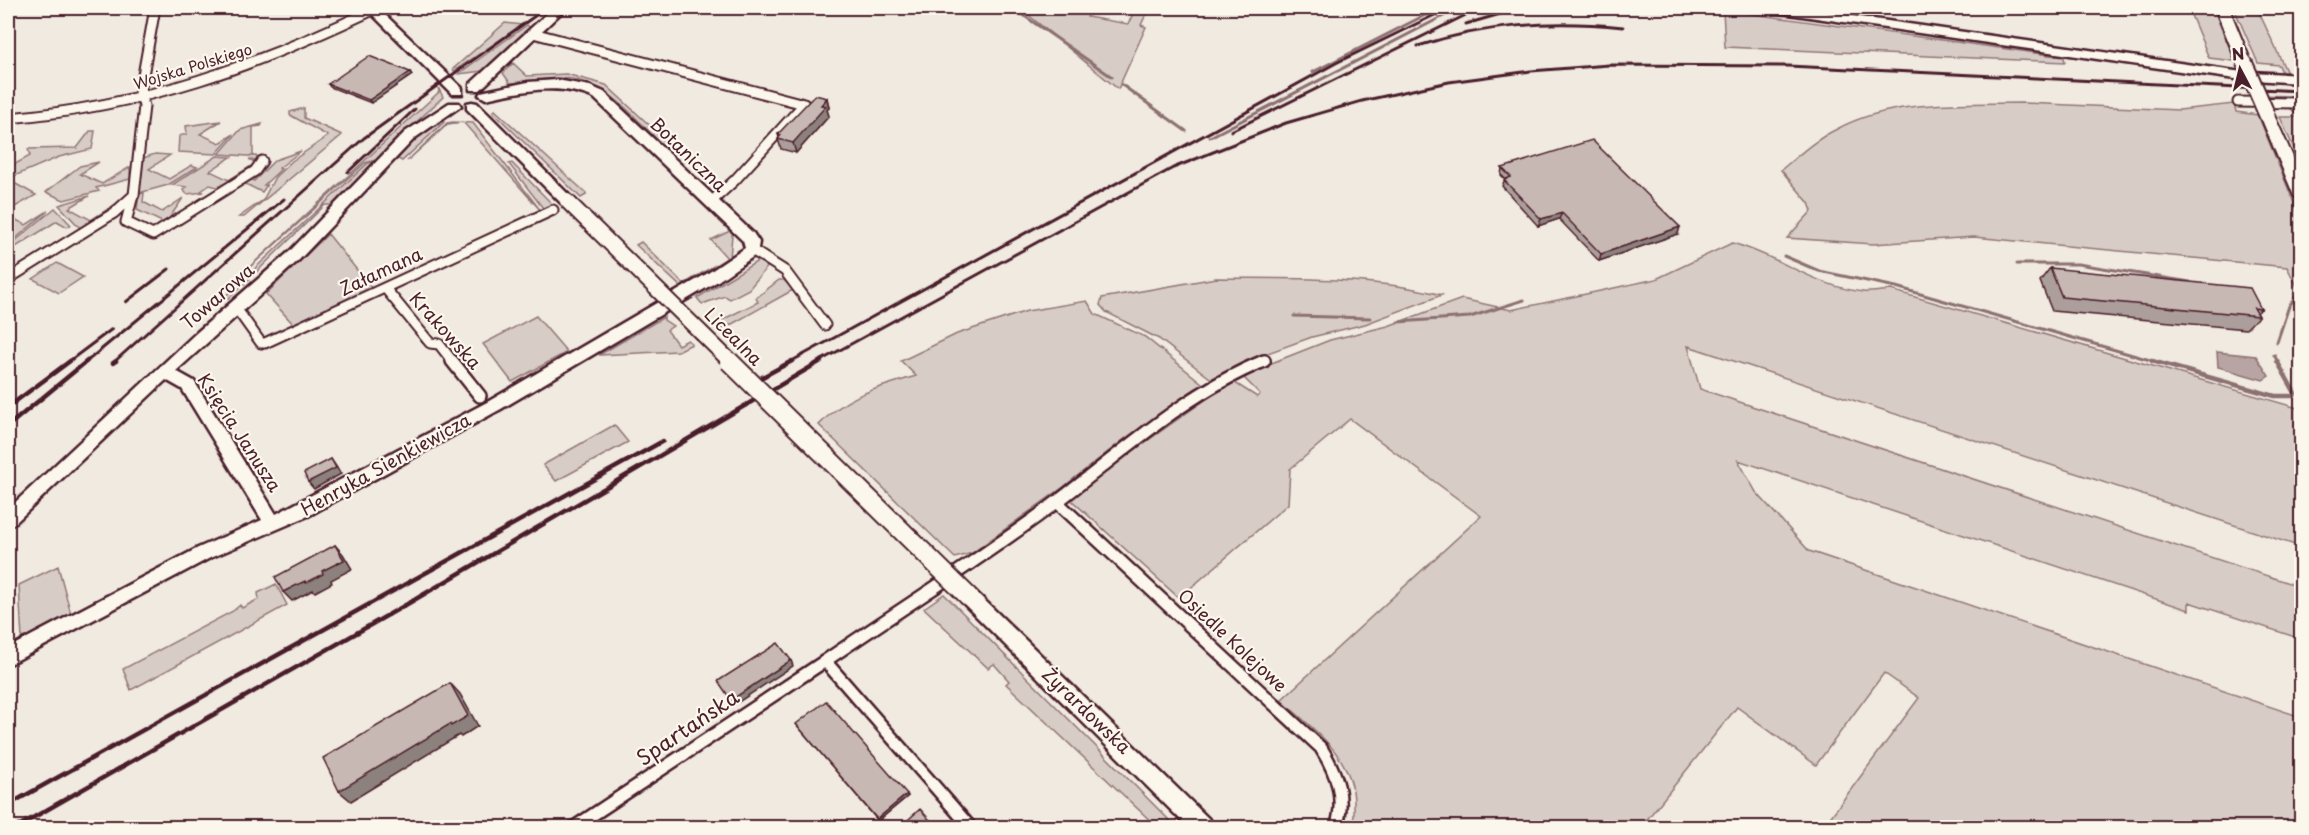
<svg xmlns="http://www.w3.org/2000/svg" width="2309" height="835" font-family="'Playpen Sans',sans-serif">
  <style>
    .green { fill: #d8ccc6; stroke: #917678; stroke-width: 1.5 }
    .water { fill: #b8a4a2; stroke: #8c6f72; stroke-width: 1.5 }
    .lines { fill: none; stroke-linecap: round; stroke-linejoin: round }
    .stream-far1 { stroke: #8c6f72; stroke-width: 3 }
    .stream { stroke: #8c6f72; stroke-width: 4.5 }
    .street-far1-casing { stroke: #4a1f2b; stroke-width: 13 }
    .street-casing { stroke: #4a1f2b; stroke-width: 16 }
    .secondary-casing { stroke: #4a1f2b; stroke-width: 5 }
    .primary-casing { stroke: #4a1f2b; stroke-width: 4 }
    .street-far1 { stroke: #fbf7ec; stroke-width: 9 }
    .street { stroke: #fbf7ec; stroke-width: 11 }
    .secondary { fill: #fbf7ec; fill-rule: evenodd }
    .primary { fill: #fbf7ec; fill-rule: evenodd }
    .rail-far1 { stroke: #4a1f2b; stroke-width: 3 }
    .rail { stroke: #4a1f2b; stroke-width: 4.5 }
    .secondary-bridge-far1-casing { stroke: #4a1f2b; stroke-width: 18; stroke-linecap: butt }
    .secondary-bridge-casing { stroke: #4a1f2b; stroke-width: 22; stroke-linecap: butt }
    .primary-bridge-casing { stroke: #4a1f2b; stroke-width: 19; stroke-linecap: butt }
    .secondary-bridge-far1 { stroke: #fbf7ec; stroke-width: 14 }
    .secondary-bridge { stroke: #fbf7ec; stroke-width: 18 }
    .primary-bridge { stroke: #fbf7ec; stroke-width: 15 }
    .wall { fill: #ac9e9a; stroke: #4a1f2b; stroke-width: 1.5 }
    .shaded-wall { fill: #8c817d; stroke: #4a1f2b; stroke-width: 1.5 }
    .building { fill: #c8b8b3; stroke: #4a1f2b; stroke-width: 1.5 }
    .labels { text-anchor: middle; stroke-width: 4.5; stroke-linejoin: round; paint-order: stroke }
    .far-street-label { font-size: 15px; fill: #4a1f2b; stroke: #fbf7ec }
    .street-label { font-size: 18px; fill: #4a1f2b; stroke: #fbf7ec }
    .near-street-label { font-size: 21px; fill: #4a1f2b; stroke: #fbf7ec }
  </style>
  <rect width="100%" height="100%" fill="#f0eae0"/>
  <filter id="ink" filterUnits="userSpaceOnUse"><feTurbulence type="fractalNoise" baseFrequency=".0167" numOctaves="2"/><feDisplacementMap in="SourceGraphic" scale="12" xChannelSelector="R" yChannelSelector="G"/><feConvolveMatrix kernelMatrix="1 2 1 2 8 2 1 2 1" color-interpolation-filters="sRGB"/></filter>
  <g filter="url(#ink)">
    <path class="green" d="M 1020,8 L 1092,8 L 1087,17 L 1128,24 L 1136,8 L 1149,8 L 1141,25 L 1146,27 L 1118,89 Z
      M 2188,8 L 2213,8 L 2235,61 L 2209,58 Z
      M 2234,8 L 2257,8 L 2287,73 L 2282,73 L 2279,65 L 2258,63 Z
      M 1723,10 L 2064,57 L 2065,62 L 1725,47 Z
      M 505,23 L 522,25 L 454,71 L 453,69 Z
      M 527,25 L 532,29 L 483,71 L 458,74 Z
      M 513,63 L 527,76 L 566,74 L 606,85 L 671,145 L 665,148 C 635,118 607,79 561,78 C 544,78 527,83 510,83 L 503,73 Z
      M 438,87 L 443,97 L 376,160 L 365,163 L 218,296 L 439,92 Z
      M 2023,103 L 2179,110 L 2234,104 L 2236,112 L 2258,115 L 2301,220 L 2301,294 L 2287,267 L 1974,237 L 1873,244 L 1787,238 L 1812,211 L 1809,203 L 1781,170 C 1799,155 1816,139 1837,129 C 1892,99 1963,104 2023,103 Z
      M 2288,106 L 2301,107 L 2301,165 L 2280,117 L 2299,117 Z
      M 304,108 L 304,118 L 342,135 L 244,217 L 239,217 L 263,200 L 275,177 L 292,161 L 328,136 L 290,115 L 290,112 Z
      M 495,110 L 586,193 L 586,195 L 581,198 L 493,112 Z
      M 437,120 L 444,122 L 402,161 L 396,158 L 399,150 Z
      M 221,121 L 200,134 L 220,143 L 234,134 L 216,154 L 178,152 L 179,136 L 187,134 L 186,126 Z
      M 453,122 L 473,123 L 541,211 L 463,122 L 448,124 L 407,161 L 447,123 Z
      M 262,124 L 261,126 L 253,127 L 253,156 L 262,157 L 219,154 L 240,130 Z
      M 90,131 L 95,131 L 92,149 L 59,157 L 12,177 L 8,175 L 8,168 L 30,156 L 28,149 L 77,148 Z
      M 301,151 L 279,168 L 281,169 L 264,185 L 267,185 L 262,192 L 241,182 L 248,178 L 254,181 L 275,160 Z
      M 155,154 L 170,155 L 149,169 L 169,179 L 192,165 L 197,167 L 168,185 L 139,193 L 143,158 Z
      M 217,156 L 231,157 L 210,171 L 229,180 L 256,163 L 249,159 L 260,160 L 255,167 L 221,188 L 210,185 L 201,191 L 204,192 L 187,194 L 183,190 L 187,187 L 172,185 Z
      M 99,162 L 80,174 L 102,184 L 130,167 L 130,179 L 96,188 L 99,191 L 64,200 L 46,192 L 80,166 Z
      M 374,162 L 333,205 L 325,205 L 239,289 L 228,299 L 223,298 L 368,163 Z
      M 512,163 L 555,207 L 546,212 L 509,164 Z
      M 14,183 L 36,195 L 8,211 L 8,186 Z
      M 144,193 L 143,202 L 162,212 L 183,198 L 170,217 L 170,222 L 166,224 L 137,210 L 139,194 Z
      M 89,196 L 69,208 L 91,220 L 117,203 L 118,205 L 81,229 L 59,205 Z
      M 55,208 L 71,225 L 67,227 L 57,221 L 8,252 L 8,247 Z
      M 48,211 L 8,245 L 8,216 L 26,225 Z
      M 732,230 L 735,233 L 732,235 L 730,258 L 681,287 L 636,245 L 641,242 L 684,284 L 727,258 L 711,240 Z
      M 328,234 L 373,290 L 295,326 L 266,294 Z
      M 1732,243 C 1777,255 1816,287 1863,292 C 1872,293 1882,291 1891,290 L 2301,409 L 2301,547 L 1688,346 L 1700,389 L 2301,587 L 2301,639 L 2189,602 L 2189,610 L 1738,460 L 1756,492 L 1809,551 L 2301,717 L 2301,827 L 1823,827 L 1919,698 L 1884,673 L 1816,765 L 1737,707 L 1641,827 L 1350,827 C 1355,820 1354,814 1354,805 C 1355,757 1313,729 1281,700 L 1481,516 L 1350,419 L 1290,469 L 1288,504 L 1179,598 L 1068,497 L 1232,381 L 1257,397 L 1260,394 L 1241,375 L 1330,340 L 1388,326 L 1462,299 L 1511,310 L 1656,279 Z
      M 761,259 L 768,266 L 749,289 L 730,299 L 725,296 L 702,304 L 697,298 Z
      M 57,263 L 83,277 L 59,293 L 33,279 Z
      M 1216,278 C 1291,279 1369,276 1442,295 L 1365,324 L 1312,337 L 1257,357 L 1214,378 L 1210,378 L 1159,339 L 1106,312 L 1100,305 L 1102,298 Z
      M 779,280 L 784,280 L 793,290 L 723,329 L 716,323 L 758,302 L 756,298 Z
      M 1087,301 L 1095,314 L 1145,337 L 1203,384 L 1123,440 L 1062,488 L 972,553 L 955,558 L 819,425 C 848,394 877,388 916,376 L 901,361 L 957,334 L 1027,311 Z
      M 536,316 L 567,352 L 512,382 L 483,344 Z
      M 664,317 L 664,320 L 673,326 L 667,330 L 678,345 L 688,340 L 692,344 L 678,351 L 599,355 Z
      M 614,425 L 628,442 L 556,481 L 543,465 Z
      M 58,566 L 71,614 L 22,639 L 19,585 Z
      M 276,584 L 287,605 L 131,690 L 123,669 L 233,611 L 240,605 L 242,608 L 259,599 L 258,593 Z
      M 944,594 L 1176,827 L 1157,827 L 1006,684 L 1009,681 L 994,664 L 988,668 L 924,608 Z"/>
    <path class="water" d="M 2217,352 L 2256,356 L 2269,376 L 2263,380 L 2218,367 Z"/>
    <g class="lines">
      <path class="stream-far1" d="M 1013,8 L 1112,77
        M 1313,72 L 1439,8
        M 1122,85 L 1186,131
        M 2263,96 L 2302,97
        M 1210,137 L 1459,8
        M 1784,256 L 1819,271 L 1896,287 L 2157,362
        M 2017,264 L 2078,264 L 2190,282
        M 1294,316 L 1370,318
        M 1398,322 L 1470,317 L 1524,300
        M 2300,341 L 2297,328 L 2302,307
        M 2277,342 L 2289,306 L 2296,297 L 2302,298
        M 2274,355 L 2278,362"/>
      <path class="stream" d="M 2152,361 L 2275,396 L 2294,396 L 2295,393 L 2277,361"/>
      <defs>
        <path id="street-far1" d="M 533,33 L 804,104 L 735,180 L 711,202
          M 2238,102 L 2302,103
          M 8,118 C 143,107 256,66 377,8
          M 132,199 L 126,222 L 153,235 L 255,171 L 262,161
          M 752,250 L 785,271 L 825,325
          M 8,279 L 114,213 L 134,195 L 144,106 L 140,92 L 155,8
          M 385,288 L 430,343 L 439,344 L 453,362
          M 236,308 L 261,343 L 265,343 L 553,210
          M 1260,362 L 1265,360"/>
        <path id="street" d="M 452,361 L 480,396
          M 1057,502 L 1321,748 C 1337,774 1346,798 1336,828
          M 825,661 C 902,608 983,558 1058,501 C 1124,451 1186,393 1264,361
          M 573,828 L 825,661 L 971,828"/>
        <path id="secondary" d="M 366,8 L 378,8 L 462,88 L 462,94 L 452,94 Z
          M 553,8 L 566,8 L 480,90 L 470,90 L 470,84 Z
          M 1769,8 L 1797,8 L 2235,71 L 2302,75 L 2302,83 L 2235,79 L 1775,12 Z
          M 557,80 L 590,86 L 604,92 L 753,233 L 759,242 L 757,254 L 718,281 L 501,409 L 308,516 L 210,558 L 8,665 L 8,648 L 198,548 L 262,520 L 182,389 L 166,380 L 14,524 L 8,526 L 8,509 L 195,334 L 289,252 L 405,132 L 449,103 L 459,103 L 461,106 L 415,138 L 299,260 L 176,371 L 194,381 L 276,514 L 489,401 L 708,273 L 745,248 L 743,241 L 594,98 C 559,82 523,91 486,99 L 479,95 L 481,92 L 528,82 Z
          M 472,102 L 477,103 L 572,198 L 574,201 L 572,204 L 562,204 L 467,109 L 467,103 Z
          M 968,588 L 974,590 L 1211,821 L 1214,828 L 1189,828 L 962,602 L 959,596 L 962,590 Z"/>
        <path id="primary" d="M 2215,8 L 2229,8 L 2251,62 L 2249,65 L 2239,65 L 2237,62 Z
          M 2267,110 L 2274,115 L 2302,177 L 2302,201 L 2294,196 L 2260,115 Z"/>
      </defs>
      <use href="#street-far1" class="street-far1-casing"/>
      <use href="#street" class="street-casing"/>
      <use href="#secondary" class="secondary-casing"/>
      <use href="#primary" class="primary-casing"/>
      <use href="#street-far1" class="street-far1"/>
      <use href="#street" class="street"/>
      <use href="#secondary" class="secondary"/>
      <use href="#primary" class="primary"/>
      <path class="rail-far1" d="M 1466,24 L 1521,8
        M 1418,46 C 1486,24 1552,20 1623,27
        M 1231,131 L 1480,8
        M 348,172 L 415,109
        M 126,302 L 169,269
        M 68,362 L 112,329
        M 86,362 L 284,199
        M 114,362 L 364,138 L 546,8
        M 790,362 L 1336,63 L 1449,8
        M 818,362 L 1173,168 L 1286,123 L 1362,101 L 1449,82 L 1531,71 L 1609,65 L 1788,66 L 2302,91"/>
      <path class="rail" d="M 113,363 L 116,361
        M 757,380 L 792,361
        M 8,407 L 70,361
        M 8,426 L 87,361
        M 8,805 L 663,441
        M 15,828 L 409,603 L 821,361"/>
      <defs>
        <path id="secondary-bridge-far1" d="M 567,201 L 731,362"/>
        <path id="secondary-bridge" d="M 729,361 L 968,596"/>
        <path id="primary-bridge" d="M 2244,62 L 2267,115"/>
      </defs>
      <use href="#secondary-bridge-far1" class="secondary-bridge-far1-casing"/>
      <use href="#secondary-bridge" class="secondary-bridge-casing"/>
      <use href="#primary-bridge" class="primary-bridge-casing"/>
      <use href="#secondary-bridge-far1" class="secondary-bridge-far1"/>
      <use href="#secondary-bridge" class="secondary-bridge"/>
      <use href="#primary-bridge" class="primary-bridge"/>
    </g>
    <path class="wall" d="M 410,72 L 412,75 L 371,103 L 330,87 L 328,84 Z
      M 827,98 L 829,108 L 827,110 L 829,116 L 796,153 L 781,149 L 778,139 L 779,138 L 778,134 Z
      M 1502,168 L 1678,234 L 1599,261 L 1559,219 L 1538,226 L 1502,186 L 1505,179 L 1501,175 Z
      M 2050,268 L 2261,309 L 2257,313 L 2259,316 L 2246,329 L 2052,311 L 2040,281 Z
      M 796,724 L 908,796 L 878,821 Z"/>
    <path class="shaded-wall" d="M 410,72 L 412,75 L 371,103 L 369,100 Z
      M 827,98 L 829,108 L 827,110 L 829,116 L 796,153 L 793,143 Z
      M 1562,213 L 1559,219 L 1538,226 L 1541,219 Z
      M 1680,227 L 1678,234 L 1599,261 L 1601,254 Z
      M 331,459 L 341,474 L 314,489 L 308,482 Z
      M 335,545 L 343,554 L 352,569 L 331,580 L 332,583 L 315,592 L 313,590 L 292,601 L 283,592 L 322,571 Z
      M 791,660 L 793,666 L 734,705 L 731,700 Z
      M 450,683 L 460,694 L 478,726 L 461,737 L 459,735 L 351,801 L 339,791 Z
      M 907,794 L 908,796 L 878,821 L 877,819 Z"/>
    <path class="building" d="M 369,56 L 410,72 L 369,100 L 328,84 Z
      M 815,95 L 827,98 L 821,105 L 826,106 L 793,143 L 778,139 L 781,135 L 778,134 Z
      M 1592,140 L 1680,227 L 1601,254 L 1562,213 L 1541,219 L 1504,180 L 1511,177 L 1502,168 Z
      M 2050,268 L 2250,288 L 2261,309 L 2254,308 L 2259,316 L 2062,297 Z
      M 331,459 L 336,468 L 308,482 L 304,473 Z
      M 335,545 L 344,560 L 322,571 L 323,574 L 306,583 L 305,581 L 283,592 L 275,577 Z
      M 778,643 L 791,660 L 731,700 L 718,681 Z
      M 450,683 L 468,716 L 451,726 L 450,724 L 339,791 L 323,758 Z
      M 826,701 L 907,794 L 877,819 L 796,724 Z
      M 920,809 L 937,828 L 899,828 Z"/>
  </g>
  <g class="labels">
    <g class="far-street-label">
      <text transform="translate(193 67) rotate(-17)" y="5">Wojska Polskiego</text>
    </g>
    <g class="street-label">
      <text transform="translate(688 155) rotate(44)" y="6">Botaniczna</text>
      <text transform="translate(381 272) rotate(-25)" y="6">Załamana</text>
      <text transform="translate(218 297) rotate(-41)" y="6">Towarowa</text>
      <text transform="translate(445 331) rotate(48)" y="6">Krakowska</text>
      <text transform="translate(733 337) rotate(45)" y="6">Licealna</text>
      <text transform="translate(239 433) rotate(57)" y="6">Księcia Janusza</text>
      <text transform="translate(386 465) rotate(-29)" y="6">Henryka Sienkiewicza</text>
      <text transform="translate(1232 641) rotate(43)" y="6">Osiedle Kolejowe</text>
      <text transform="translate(1086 711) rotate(44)" y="6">Żyrardowska</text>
    </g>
    <g class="near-street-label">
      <text transform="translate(688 728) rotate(-34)" y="7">Spartańska</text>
    </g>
  </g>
  <rect width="2309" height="835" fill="none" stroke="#fbf7ec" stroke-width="30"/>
  <rect x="15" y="15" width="2279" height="805" fill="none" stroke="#4a1f2b" stroke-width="2" filter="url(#ink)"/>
  <g transform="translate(2240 69) rotate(353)" stroke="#fbf7ec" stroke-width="4.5" paint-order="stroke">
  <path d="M0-4.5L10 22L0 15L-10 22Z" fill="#4a1f2b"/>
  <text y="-9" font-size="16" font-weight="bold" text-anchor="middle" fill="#4a1f2b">N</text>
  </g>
</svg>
